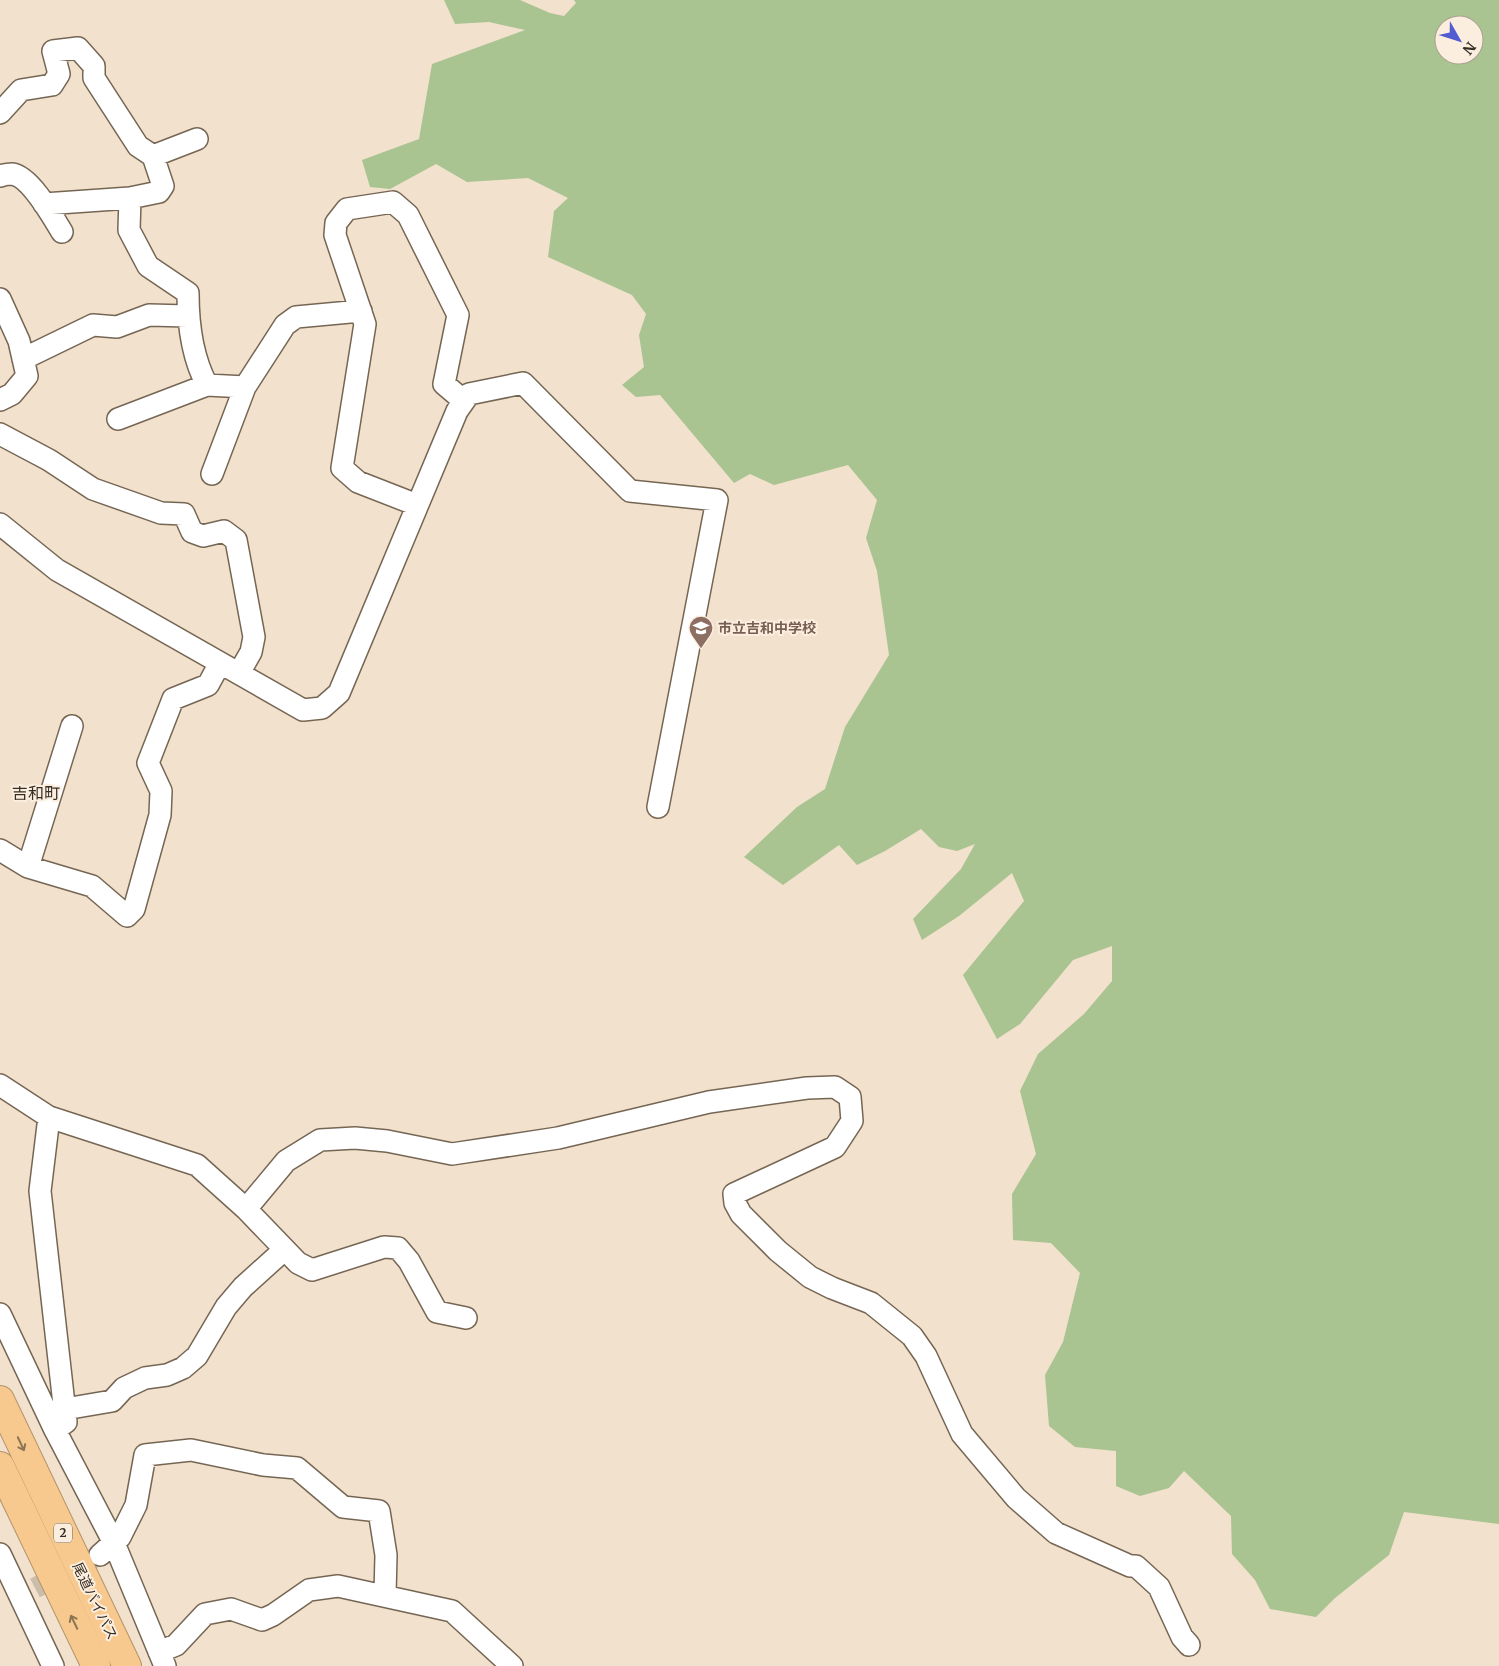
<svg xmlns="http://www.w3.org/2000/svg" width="1499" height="1666" font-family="Merriweather,'Noto Sans JP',serif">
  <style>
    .green { fill: #a9c391; fill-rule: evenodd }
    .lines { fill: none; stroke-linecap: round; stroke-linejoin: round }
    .minor-tunnel { stroke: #ccbdab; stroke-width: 21; stroke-dasharray: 21 11; stroke-linecap: butt }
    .minor-casing { stroke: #756654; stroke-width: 24 }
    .highway-casing { stroke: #b3936a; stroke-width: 30 }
    .minor { stroke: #fff; stroke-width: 21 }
    .highway { stroke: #f7c98e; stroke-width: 28 }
    .oneway { stroke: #8c7455 }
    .labels { text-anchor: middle; stroke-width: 4; stroke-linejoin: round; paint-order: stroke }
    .shield { fill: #fceede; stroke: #70685d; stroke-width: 1 }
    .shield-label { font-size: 12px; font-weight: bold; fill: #342e26 }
    .education-label { font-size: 14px; font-weight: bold; fill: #785e54; stroke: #fceede; text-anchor: start }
    .street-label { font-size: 14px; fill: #342e26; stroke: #fceede }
    .quarter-label { font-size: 16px; fill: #342e26; stroke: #fceede }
  </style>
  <rect width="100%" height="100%" fill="#f2e1cc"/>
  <path class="green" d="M 444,0 L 520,0 L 550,13 L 564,16 L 576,3 L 574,0 L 1499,0 L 1499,1524 L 1404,1512 L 1389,1555 L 1335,1598 L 1316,1617 L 1270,1609 L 1255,1580 L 1232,1554 L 1231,1516 L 1184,1471 L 1169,1488 L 1140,1496 L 1116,1486 L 1116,1451 L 1075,1447 L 1049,1426 L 1045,1375 L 1063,1342 L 1080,1273 L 1051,1243 L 1013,1240 L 1012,1194 L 1036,1154 L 1020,1091 L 1038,1054 L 1084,1014 L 1112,981 L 1112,946 L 1073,960 L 1020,1024 L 997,1039 L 963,975 L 1024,901 L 1012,873 L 959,916 L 922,940 L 913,919 L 961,869 L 975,844 L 957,851 L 939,847 L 921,829 L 885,851 L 857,865 L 839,845 L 783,885 L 744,857 L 797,807 L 825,789 L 845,727 L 889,655 L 877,571 L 866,538 L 877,500 L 848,465 L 774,485 L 750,474 L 734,483 L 660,395 L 636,397 L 622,385 L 644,367 L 639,335 L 646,314 L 632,295 L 548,257 L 554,211 L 568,198 L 528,178 L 467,182 L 436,164 L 390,189 L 370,187 L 362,160 L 419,139 L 432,64 L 525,30 L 489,22 L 455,24 ZM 1444,25 L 1474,25 L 1474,55 L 1444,55 Z"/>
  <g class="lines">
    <path class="minor-tunnel" d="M 35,1588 L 93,1558"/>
    <defs>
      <path id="minor" d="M 0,113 L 21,90 L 52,85 L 59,74 L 53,51 L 78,48 L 94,66 L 94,78 L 138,146 L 153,156
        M 0,176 C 3,175 8,174 12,174 C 30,176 53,217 62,232
        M 130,198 L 129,230 L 148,266 L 188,293 C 188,324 192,357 207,385 L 245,387 L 285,325 L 296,317 L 361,311
        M 44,204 L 130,198 L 159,192 L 163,186 L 153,156 L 197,139
        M 0,299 L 19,341 L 27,376 L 12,394 L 0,400
        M 23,359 L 93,325 L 117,327 L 149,315 L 188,316
        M 118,419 L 207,385
        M 0,434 L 49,460 L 93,489 L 161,513 L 184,514 L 192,532 L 203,536 L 224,531 L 236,540 L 254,637 L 251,652 L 239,673
        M 212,474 L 245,387
        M 417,505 L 358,482 L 342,468 L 365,324 L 335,235 L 336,223 L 347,209 L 393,202 L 408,215 L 458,315 L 444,384 L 464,401
        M 0,524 L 57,570 L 303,710 L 322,708 L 339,693 L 457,411 L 469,394 L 523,383 L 630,491 L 717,500 L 658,807
        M 0,850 L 28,867 L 92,886 L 127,916 L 134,909 L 160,815 L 161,791 L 148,763 L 173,699 L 208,685 L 220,663
        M 28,867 L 72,726
        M 0,1085 L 49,1117 L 197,1165 L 246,1209 L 298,1263 L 312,1270 L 384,1247 L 398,1248 L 409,1261 L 437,1312 L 466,1318
        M 49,1117 L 40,1191 L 66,1422 L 55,1430
        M 246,1209 L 286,1161 L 320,1140 L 355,1138 L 387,1141 L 452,1154 L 558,1138 L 709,1102 L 807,1088 L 835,1087 L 850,1097 L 852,1121 L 835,1147 L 734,1194 L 735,1203 L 741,1214 L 778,1251 L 810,1277 L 832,1288 L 871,1303 L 912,1336 L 926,1356 L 962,1434 L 1016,1498 L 1056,1533 L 1130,1566 L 1136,1566 L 1159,1587 L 1182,1637 L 1189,1645
        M 0,1314 L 55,1430 L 114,1543 L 165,1666
        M 65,1409 L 112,1401 L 124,1388 L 145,1378 L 167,1375 L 183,1368 L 197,1356 L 226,1307 L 243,1287 L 284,1250
        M 0,1554 L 53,1666
        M 100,1555 L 120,1537 L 136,1505 L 145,1455 L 191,1450 L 263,1465 L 297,1468 L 343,1507 L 379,1511 L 386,1555 L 385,1595
        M 159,1652 L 176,1645 L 205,1614 L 231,1609 L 262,1620 L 273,1615 L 309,1590 L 338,1586 L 452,1611 L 512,1666"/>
      <path id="highway" d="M 0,1400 L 127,1666
        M 0,1466 L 96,1666"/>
    </defs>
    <use href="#minor" class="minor-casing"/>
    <use href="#highway" class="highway-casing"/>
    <use href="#minor" class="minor"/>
    <use href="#highway" class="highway"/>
  </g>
  <defs><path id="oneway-shaft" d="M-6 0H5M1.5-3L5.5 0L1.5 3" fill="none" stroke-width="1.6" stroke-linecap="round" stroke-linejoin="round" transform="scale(1.25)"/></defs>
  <g class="oneway">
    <use href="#oneway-shaft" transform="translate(21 1444) rotate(65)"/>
    <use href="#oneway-shaft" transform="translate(74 1622) rotate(-116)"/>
  </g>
  <defs>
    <symbol id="school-pin" viewBox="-11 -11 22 30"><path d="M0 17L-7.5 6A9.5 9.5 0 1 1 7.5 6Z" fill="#8d6e63" stroke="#fceede"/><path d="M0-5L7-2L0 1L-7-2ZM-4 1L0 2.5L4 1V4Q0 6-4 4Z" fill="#fff"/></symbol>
  </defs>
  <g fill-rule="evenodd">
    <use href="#school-pin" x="687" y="614" width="28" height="38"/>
  </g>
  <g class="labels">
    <rect class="shield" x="54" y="1523.5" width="18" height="19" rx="4"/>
    <g class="shield-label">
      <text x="63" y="1537">2</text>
    </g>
    <g class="education-label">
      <text x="718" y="633">市立吉和中学校</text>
    </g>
    <g class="street-label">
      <text transform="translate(95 1601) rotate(64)" y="5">尾道バイパス</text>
    </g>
    <g class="quarter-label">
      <text x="36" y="799">吉和町</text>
    </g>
  </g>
  <g transform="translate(1459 40) rotate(129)"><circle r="24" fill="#fceede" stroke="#aca194"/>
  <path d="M0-4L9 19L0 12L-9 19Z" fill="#525bd2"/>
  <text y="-8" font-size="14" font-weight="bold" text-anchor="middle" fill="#342e26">N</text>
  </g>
</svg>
